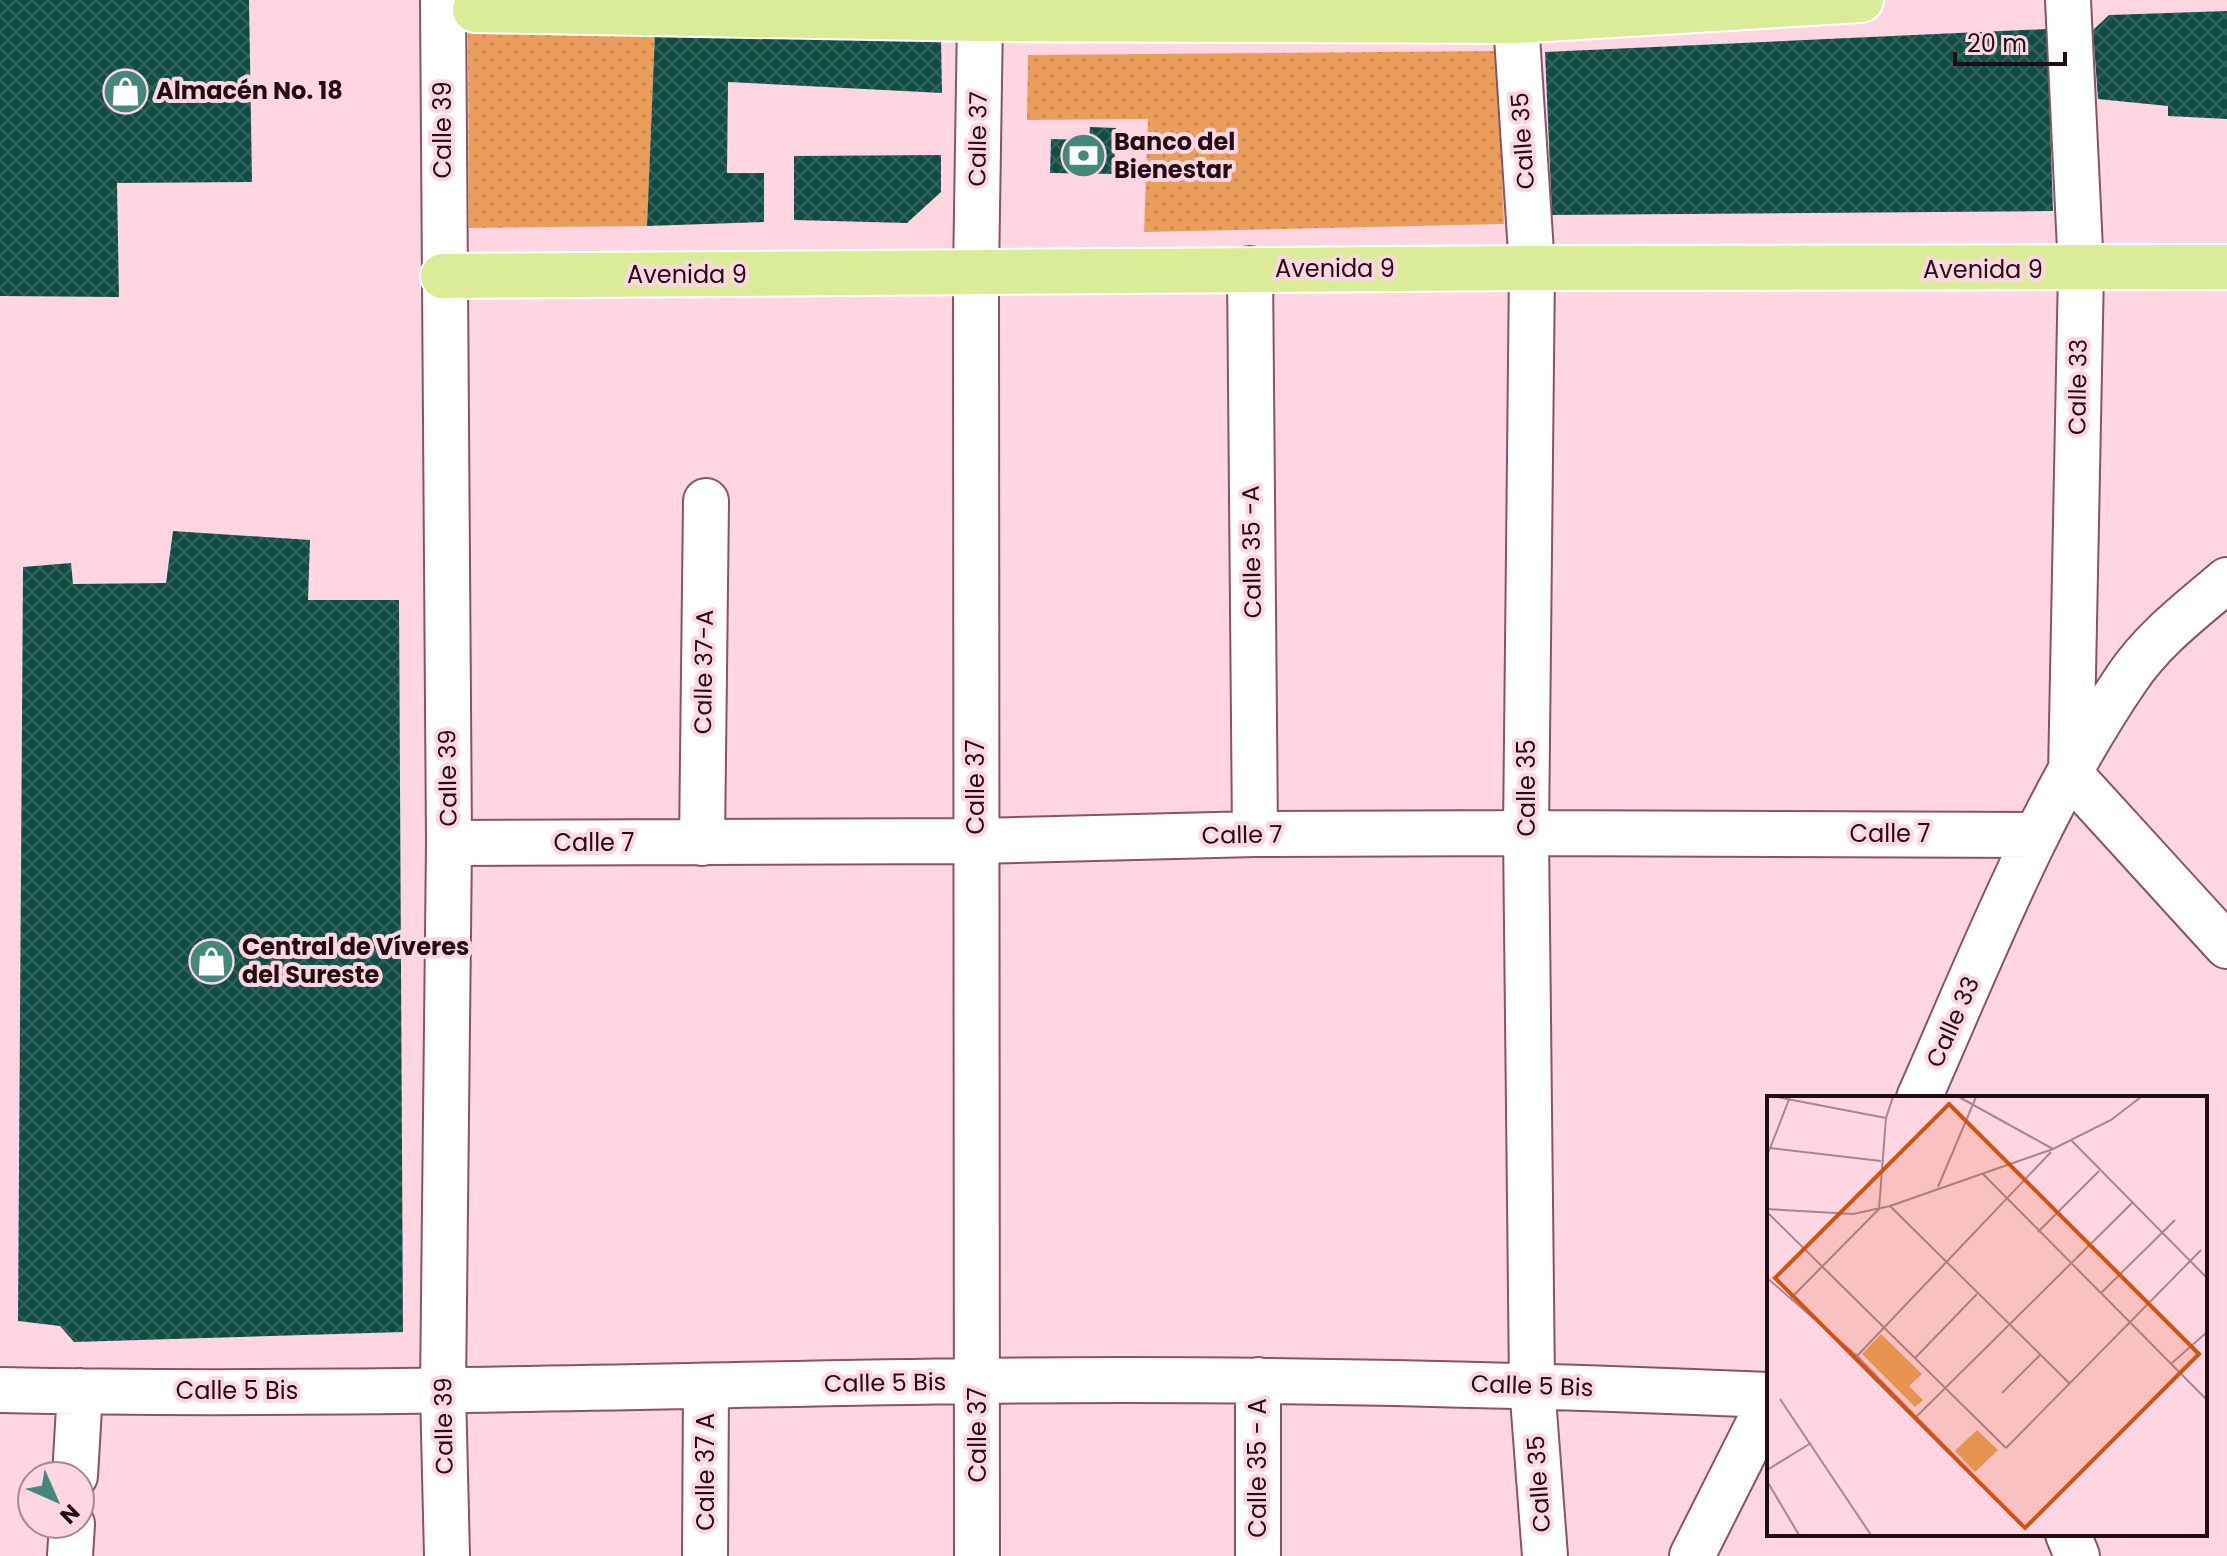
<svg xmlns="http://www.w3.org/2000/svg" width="2227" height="1556" font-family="Poppins,sans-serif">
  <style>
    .grass { fill: url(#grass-dots) }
    .building { fill: url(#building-cross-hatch) }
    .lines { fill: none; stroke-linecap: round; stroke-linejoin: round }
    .minor-casing { stroke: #8a5263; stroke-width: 48 }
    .major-casing { stroke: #fff; stroke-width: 48 }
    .minor { stroke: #fff; stroke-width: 44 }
    .major { stroke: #daec98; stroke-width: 44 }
    .labels { text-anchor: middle; stroke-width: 8; stroke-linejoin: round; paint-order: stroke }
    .poi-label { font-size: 24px; font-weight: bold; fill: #230d15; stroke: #ffd6e1; text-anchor: start }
    .street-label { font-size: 24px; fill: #230d15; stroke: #ffd6e1 }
    .inset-road { fill: none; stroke: #a7868f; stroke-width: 2 }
    .view { fill: #d4510d; fill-opacity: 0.15; stroke: #d4510d; stroke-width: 4 }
    .inset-edge { fill: none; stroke: #230d15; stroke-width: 4 }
  </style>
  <defs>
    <pattern id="grass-dots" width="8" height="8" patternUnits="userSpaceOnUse" patternTransform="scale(2)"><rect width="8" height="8" fill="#eb9e5c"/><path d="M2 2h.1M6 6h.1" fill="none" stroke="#c9874f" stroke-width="1.8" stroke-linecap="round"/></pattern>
    <pattern id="building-cross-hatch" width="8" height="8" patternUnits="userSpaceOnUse" patternTransform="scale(2)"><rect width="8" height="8" fill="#104e45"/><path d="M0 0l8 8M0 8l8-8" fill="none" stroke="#33635c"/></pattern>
  </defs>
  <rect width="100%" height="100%" fill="#ffd6e1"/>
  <path class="grass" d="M 468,30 L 655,31 L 647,226 L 469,228 Z
    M 1497,51 L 1504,224 L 1144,232 L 1148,119 L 1027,120 L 1028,55 Z"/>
  <path class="building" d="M 0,0 L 249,0 L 252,182 L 117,183 L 119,297 L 0,296 Z
    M 2227,11 L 2227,119 L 2168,116 L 2168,106 L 2098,99 L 2093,30 L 2109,15 Z
    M 2047,29 L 2053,211 L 1552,215 L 1545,52 Z
    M 655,31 L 941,40 L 942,93 L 728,82 L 727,173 L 764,173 L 764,222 L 647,226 Z
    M 1090,127 L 1116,128 L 1114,174 L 1050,173 L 1051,139 L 1089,140 Z
    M 941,155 L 941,192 L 907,223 L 794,220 L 794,156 Z
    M 173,531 L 310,540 L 308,600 L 399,600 L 403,1332 L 74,1342 L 60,1326 L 18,1321 L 23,567 L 71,563 L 73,584 L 166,583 Z"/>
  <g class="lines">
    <defs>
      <path id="minor" d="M 443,0 L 449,843 L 443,1391 L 447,1556
        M 2068,0 L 2081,270 L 2071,775 L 2227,946
        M 1516,21 L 1532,268 L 1526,833 L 1532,1385 L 1545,1556
        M 1250,269 L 1255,834
        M 449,843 L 976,841 L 1255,834 L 1526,833 L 2035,835
        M 702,843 L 706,501
        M 1919,1098 C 1982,956 2039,807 2127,678 C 2153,639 2192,610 2227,580
        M 0,1390 C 326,1397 652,1385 978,1381 C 1242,1377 1505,1384 1769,1395
        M 75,1476 L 80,1391
        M 2068,1534 L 2077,1556
        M 70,1556 L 72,1524
        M 705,1556 L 706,1387
        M 977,1556 L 976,274 L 980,19
        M 1258,1556 L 1258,1380
        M 1692,1556 L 1769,1403"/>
      <path id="major" d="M 475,10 L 980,19 L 1516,21 L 1861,0
        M 443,276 L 1532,268 L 2227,267"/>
    </defs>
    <use href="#minor" class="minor-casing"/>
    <use href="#major" class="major-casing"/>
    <use href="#minor" class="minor"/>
    <use href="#major" class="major"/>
  </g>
  <defs>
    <symbol id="shop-disc" viewBox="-11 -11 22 22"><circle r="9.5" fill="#44887b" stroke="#ffd6e1"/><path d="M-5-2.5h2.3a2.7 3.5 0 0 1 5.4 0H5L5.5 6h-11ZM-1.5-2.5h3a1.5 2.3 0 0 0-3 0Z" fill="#fff"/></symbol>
    <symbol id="bank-disc" viewBox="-11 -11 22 22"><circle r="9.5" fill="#44887b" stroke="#ffd6e1"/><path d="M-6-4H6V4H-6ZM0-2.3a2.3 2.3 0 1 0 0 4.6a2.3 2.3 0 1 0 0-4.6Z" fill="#fff"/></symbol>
  </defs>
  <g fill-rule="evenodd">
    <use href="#shop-disc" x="100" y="66" width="51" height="51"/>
    <use href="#bank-disc" x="1058" y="130" width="51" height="51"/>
    <use href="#shop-disc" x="186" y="936" width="51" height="51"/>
  </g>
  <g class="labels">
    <g class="poi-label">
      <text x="156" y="99">Almacén No. 18</text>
      <text x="1114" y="150">Banco del<tspan x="1114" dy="28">Bienestar</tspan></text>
      <text x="242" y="955">Central de Víveres<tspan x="242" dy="28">del Sureste</tspan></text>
    </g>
    <g class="street-label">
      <text transform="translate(443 130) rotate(-90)" y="8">Calle 39</text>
      <text transform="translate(978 139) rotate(-89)" y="8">Calle 37</text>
      <text transform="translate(1523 141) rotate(-94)" y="8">Calle 35</text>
      <text x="1335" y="277">Avenida 9</text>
      <text x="1983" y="278">Avenida 9</text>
      <text x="687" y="283">Avenida 9</text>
      <text transform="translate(2078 387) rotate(-89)" y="8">Calle 33</text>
      <text transform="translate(1252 552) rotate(-91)" y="8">Calle 35 -A</text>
      <text transform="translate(704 672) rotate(-89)" y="8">Calle 37-A</text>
      <text transform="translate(448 778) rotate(-91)" y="8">Calle 39</text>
      <text transform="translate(976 787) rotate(-90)" y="8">Calle 37</text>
      <text transform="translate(1527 788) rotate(-90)" y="8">Calle 35</text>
      <text x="1890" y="842">Calle 7</text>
      <text transform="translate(1242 835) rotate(-1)" y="8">Calle 7</text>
      <text x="594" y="851">Calle 7</text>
      <text transform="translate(1953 1022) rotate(-66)" y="8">Calle 33</text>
      <text transform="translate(885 1383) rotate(-1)" y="8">Calle 5 Bis</text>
      <text transform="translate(1532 1386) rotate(2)" y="8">Calle 5 Bis</text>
      <text x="237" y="1399">Calle 5 Bis</text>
      <text transform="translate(444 1426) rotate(-91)" y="8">Calle 39</text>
      <text transform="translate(978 1435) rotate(-90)" y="8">Calle 37</text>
      <text transform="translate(1258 1468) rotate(-90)" y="8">Calle 35 - A</text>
      <text transform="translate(706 1472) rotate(-90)" y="8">Calle 37 A</text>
      <text transform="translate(1539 1484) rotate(-94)" y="8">Calle 35</text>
    </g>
  </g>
  <g transform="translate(1767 1096)">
    <rect width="440" height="440" fill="#ffd6e1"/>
    <path d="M 114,238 L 155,278 L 142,290 L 156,304 L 148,311 L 95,258 ZM 210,334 L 231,354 L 208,376 L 188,355 Z" fill="#eb9e5c"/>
    <path class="inset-road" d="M 10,1 L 119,22M 192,1 L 286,53M 304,44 L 440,182M 3,52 L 114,65M 0,60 L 23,1M 215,77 L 440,304M 171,91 L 209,1M 123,110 L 302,287M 0,113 L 86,118 L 123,110 L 286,53 L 344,24 L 374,1M 0,116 L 239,352M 271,136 L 332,75M 0,182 L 90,260 L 205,378M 334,197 L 408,124M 24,202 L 112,113 L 119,22 L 126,1M 90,260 L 284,56M 148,262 L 210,198M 405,267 L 440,236M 235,297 L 273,259M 13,303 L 104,439M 150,320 L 365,107M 239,352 L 434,154M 0,374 L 44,347M 0,385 L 32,439"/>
    <path class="view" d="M 182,8 L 432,258 L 258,432 L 8,182 Z"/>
    <rect width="440" height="440" class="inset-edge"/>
  </g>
  <g transform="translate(56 1500) rotate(135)"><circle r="38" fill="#ffd6e1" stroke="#a7868f" stroke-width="2"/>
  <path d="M0-6L14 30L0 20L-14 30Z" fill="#44887b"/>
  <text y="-12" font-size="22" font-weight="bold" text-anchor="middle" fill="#230d15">N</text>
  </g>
  <path d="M1955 52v12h110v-12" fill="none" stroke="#230d15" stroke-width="4"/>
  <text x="1967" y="52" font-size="24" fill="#230d15" stroke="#ffd6e1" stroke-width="6" paint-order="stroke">20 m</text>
</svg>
